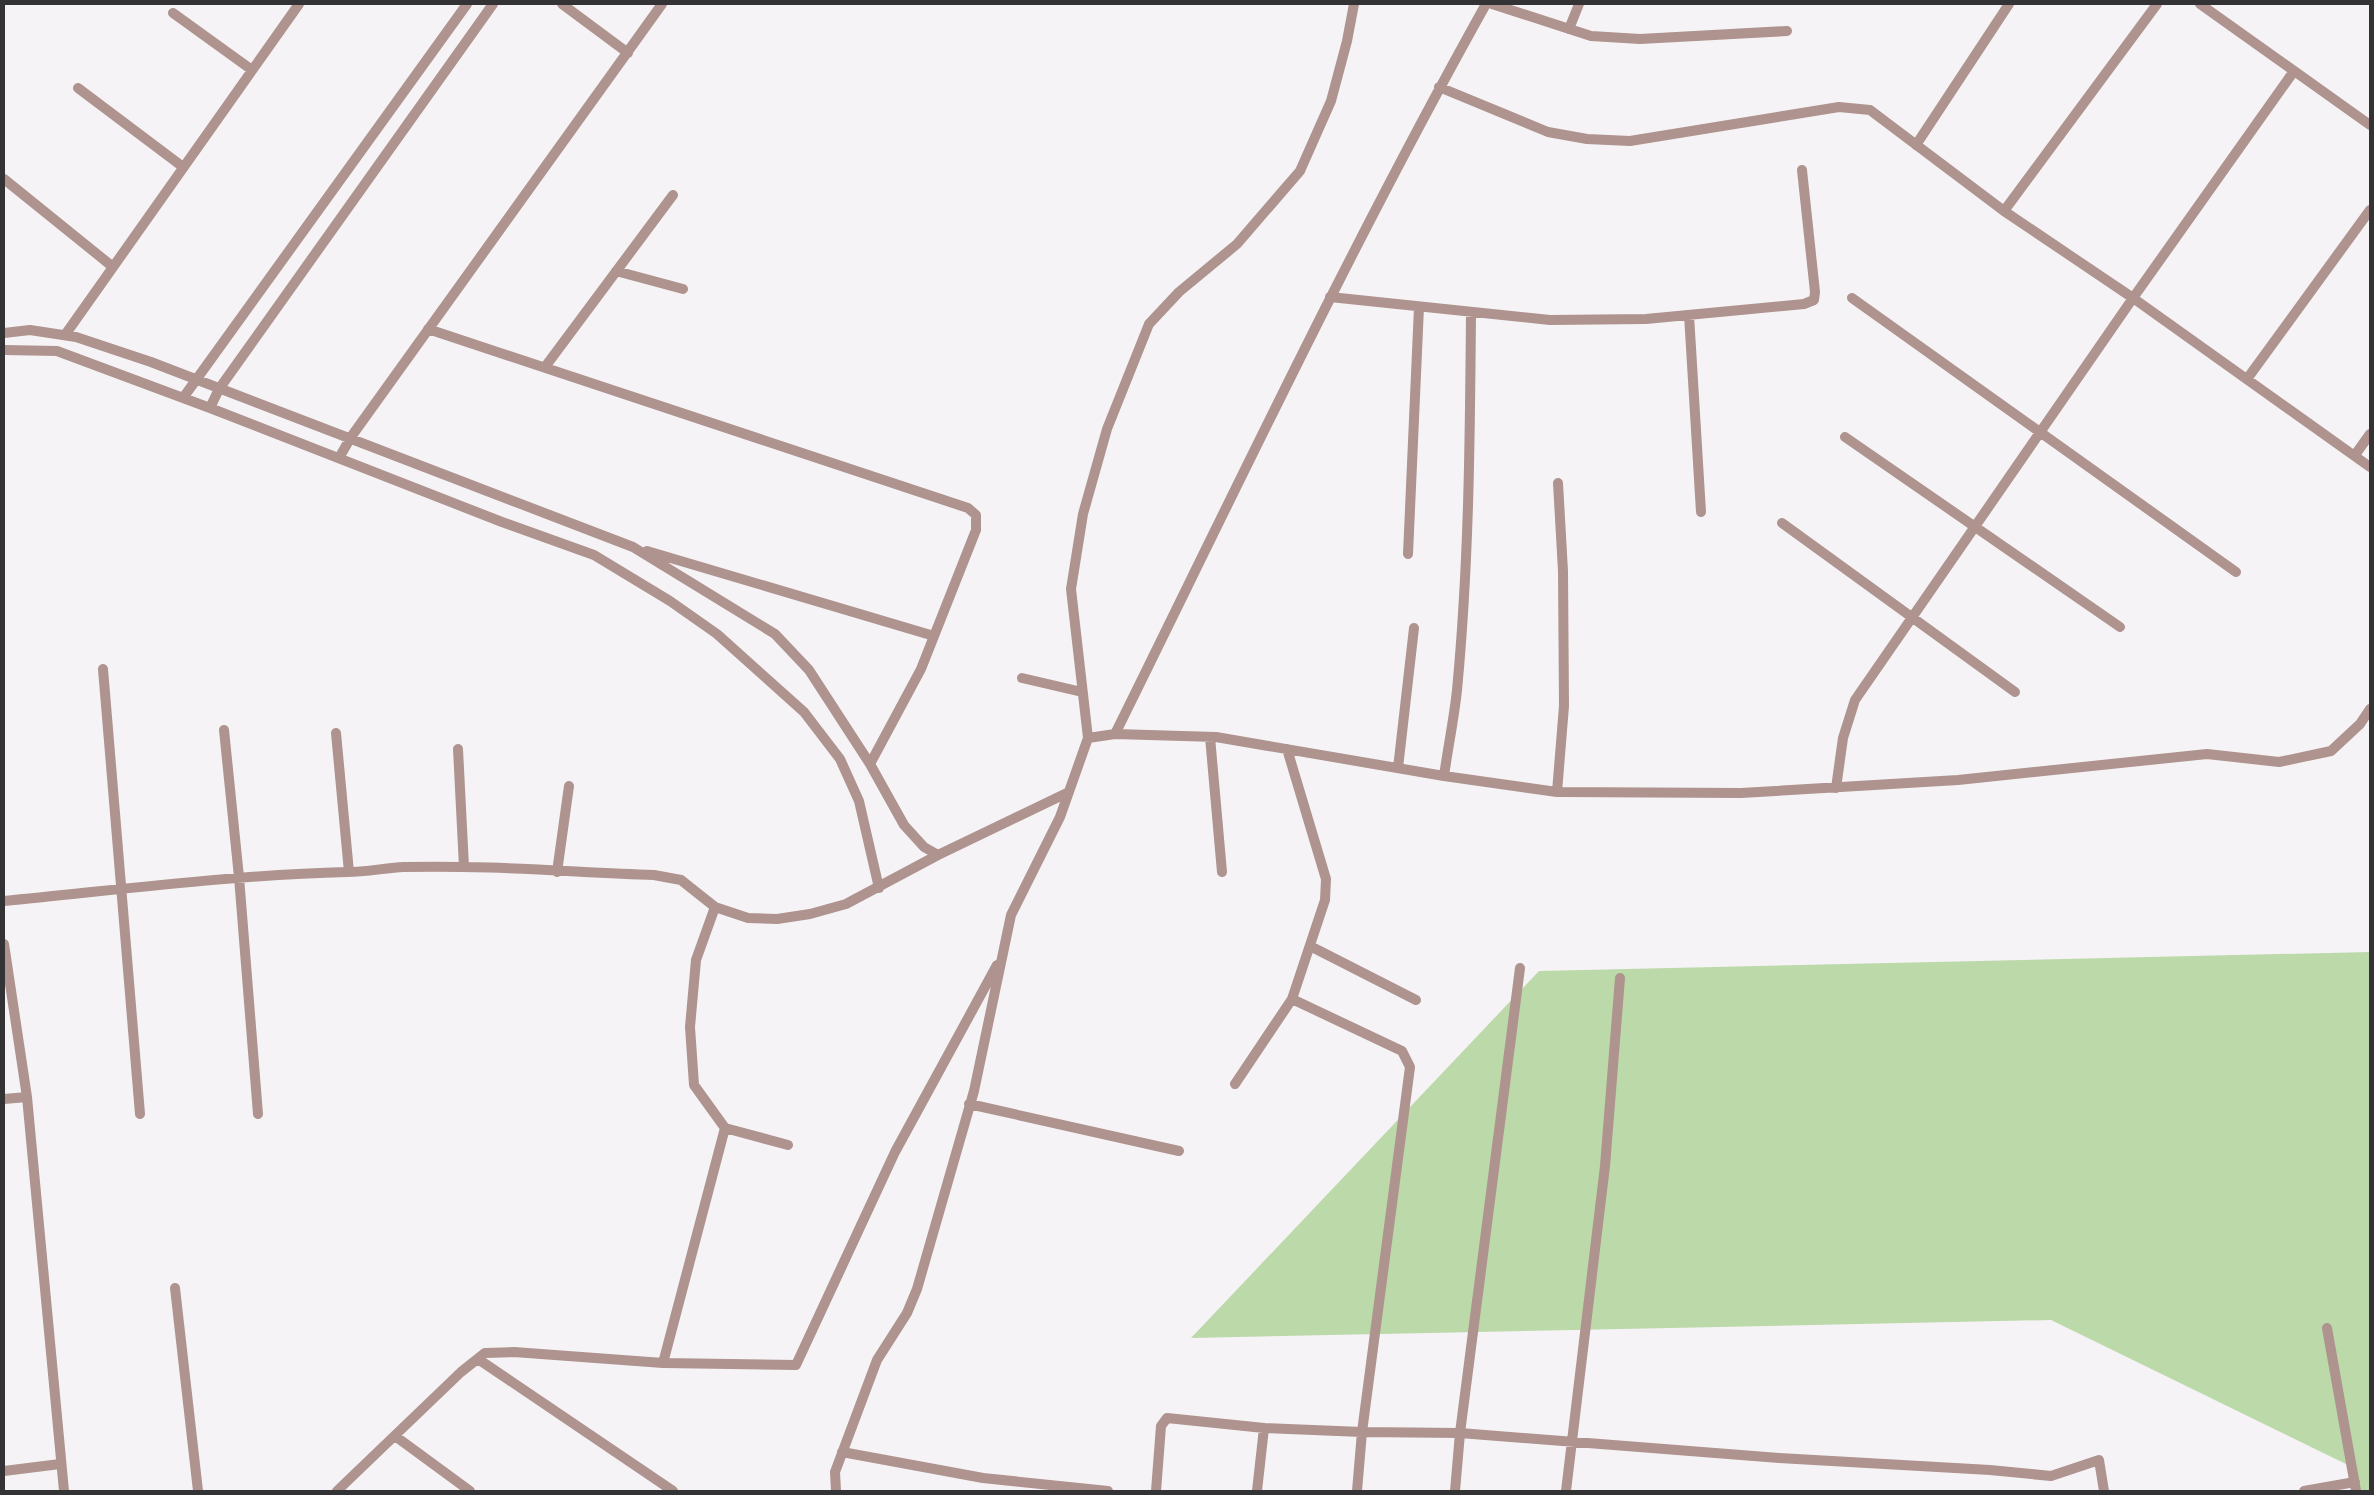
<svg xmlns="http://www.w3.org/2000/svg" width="2374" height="1495" font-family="'DM Sans',sans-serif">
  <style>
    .green { fill: #bcd9a9 }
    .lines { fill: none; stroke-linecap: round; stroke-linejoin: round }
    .minor { stroke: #ae938e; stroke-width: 10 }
  </style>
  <rect width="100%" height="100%" fill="#f6f3f7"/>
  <path class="green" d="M 2370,952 L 2370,1491 L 2351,1491 L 2350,1466 L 2051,1320 L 1191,1338 L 1539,971 Z"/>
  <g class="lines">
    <path class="minor" d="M 562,4 L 628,53
      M 1492,4 L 1591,36 L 1640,39 L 1787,31
      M 2200,4 L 2370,125
      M 173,13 L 252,70
      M 1569,29 L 1579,4
      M 1439,87 L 1548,132 L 1587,139 L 1630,141 L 1839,107 L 1870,110 L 2004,211 L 2133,298 L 2370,467
      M 78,88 L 183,167
      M 1916,145 L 2009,4
      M 4,179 L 113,267
      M 2004,211 L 2157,4
      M 616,271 L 683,289
      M 1330,297 L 1550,320 L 1646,319 L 1804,304 L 1814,300 L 1815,292 L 1802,170
      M 1852,298 L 2236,572
      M 1689,315 L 1701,512
      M 428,329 L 968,508 L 976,515 L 976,530 L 921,669 L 870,764
      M 4,333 L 30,330 L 76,337 L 151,362 L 633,547 L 775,634 L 809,670 L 870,764 L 904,825 L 924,847 L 938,855
      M 65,335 L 299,4
      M 4,350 L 57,351 L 210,408 L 502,522 L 594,555 L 670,601 L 717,634 L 804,712 L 840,759 L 859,801 L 879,888
      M 545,367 L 673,195
      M 2247,379 L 2370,210
      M 183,398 L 467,4
      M 210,408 L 219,389 L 493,4
      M 1845,437 L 2120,627
      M 2355,455 L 2370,434
      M 339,458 L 351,437 L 662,4
      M 1782,523 L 2015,692
      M 647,551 L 934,636
      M 1408,554 L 1419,307
      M 103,669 L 140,1114
      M 1022,678 L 1082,692
      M 224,730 L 239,877 L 258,1114
      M 336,733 L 349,872
      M 1115,734 C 1236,489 1353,242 1486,4
      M 1210,737 L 1222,872
      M 1088,738 L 1115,734 L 1216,737 L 1444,776 L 1557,792 L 1741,793 L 1958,780 L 2207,754 L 2279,762 L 2331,751 L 2360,724 L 2370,709
      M 458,749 L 464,867
      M 1398,768 L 1414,628
      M 1444,776 C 1448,747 1454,719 1457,690 C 1469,564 1470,438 1471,312
      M 1836,788 L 1843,738 L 1855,700 L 2133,298 L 2294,71
      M 1557,792 L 1564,706 L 1563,571 L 1558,483
      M 557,872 L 569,786
      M 4,901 C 118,890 232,875 347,872 C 366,872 385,868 404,867 C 487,865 570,872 654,875 L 681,880 L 715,907 L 748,918 L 777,919 L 810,914 L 846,904 L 938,855 L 1069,792
      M 715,907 L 696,960 L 690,1027 L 694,1085 L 725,1128
      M 4,944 L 27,1097 L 64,1491
      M 1310,946 L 1416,1000
      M 1292,999 L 1402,1051 L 1410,1067 L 1362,1432 L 1357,1491
      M 1235,1084 L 1292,999 L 1325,900 L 1326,879 L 1287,749
      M 4,1099 L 27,1097
      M 969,1104 L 1179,1151
      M 175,1288 L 198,1491
      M 2327,1328 L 2356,1491
      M 478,1359 L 673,1491
      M 663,1363 L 725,1128 L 788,1145
      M 395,1436 L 470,1491
      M 842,1452 L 983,1478 L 1108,1491
      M 4,1471 L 60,1464
      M 337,1491 L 461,1372 L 485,1353 L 514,1352 L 663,1363 L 796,1365 L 895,1152 L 997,965
      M 836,1491 L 835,1472 L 877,1360 L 907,1313 L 917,1289 L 974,1091 L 1011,915 L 1060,817 L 1088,738 L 1071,589 L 1083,514 L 1107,429 L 1149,324 L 1179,292 L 1237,244 L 1300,171 L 1331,101 L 1347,41 L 1354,4
      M 1156,1491 L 1161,1426 L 1167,1418 L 1264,1428 L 1362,1432 L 1460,1433 L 1779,1458 L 1990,1470 L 2051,1476 L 2099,1460 L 2104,1491
      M 1257,1491 L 1264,1428
      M 1455,1491 L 1460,1433 L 1520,968
      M 1566,1491 L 1605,1166 L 1620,978
      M 2304,1491 L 2355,1482"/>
  </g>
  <rect width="2374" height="1495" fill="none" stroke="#333234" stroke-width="10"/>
</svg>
